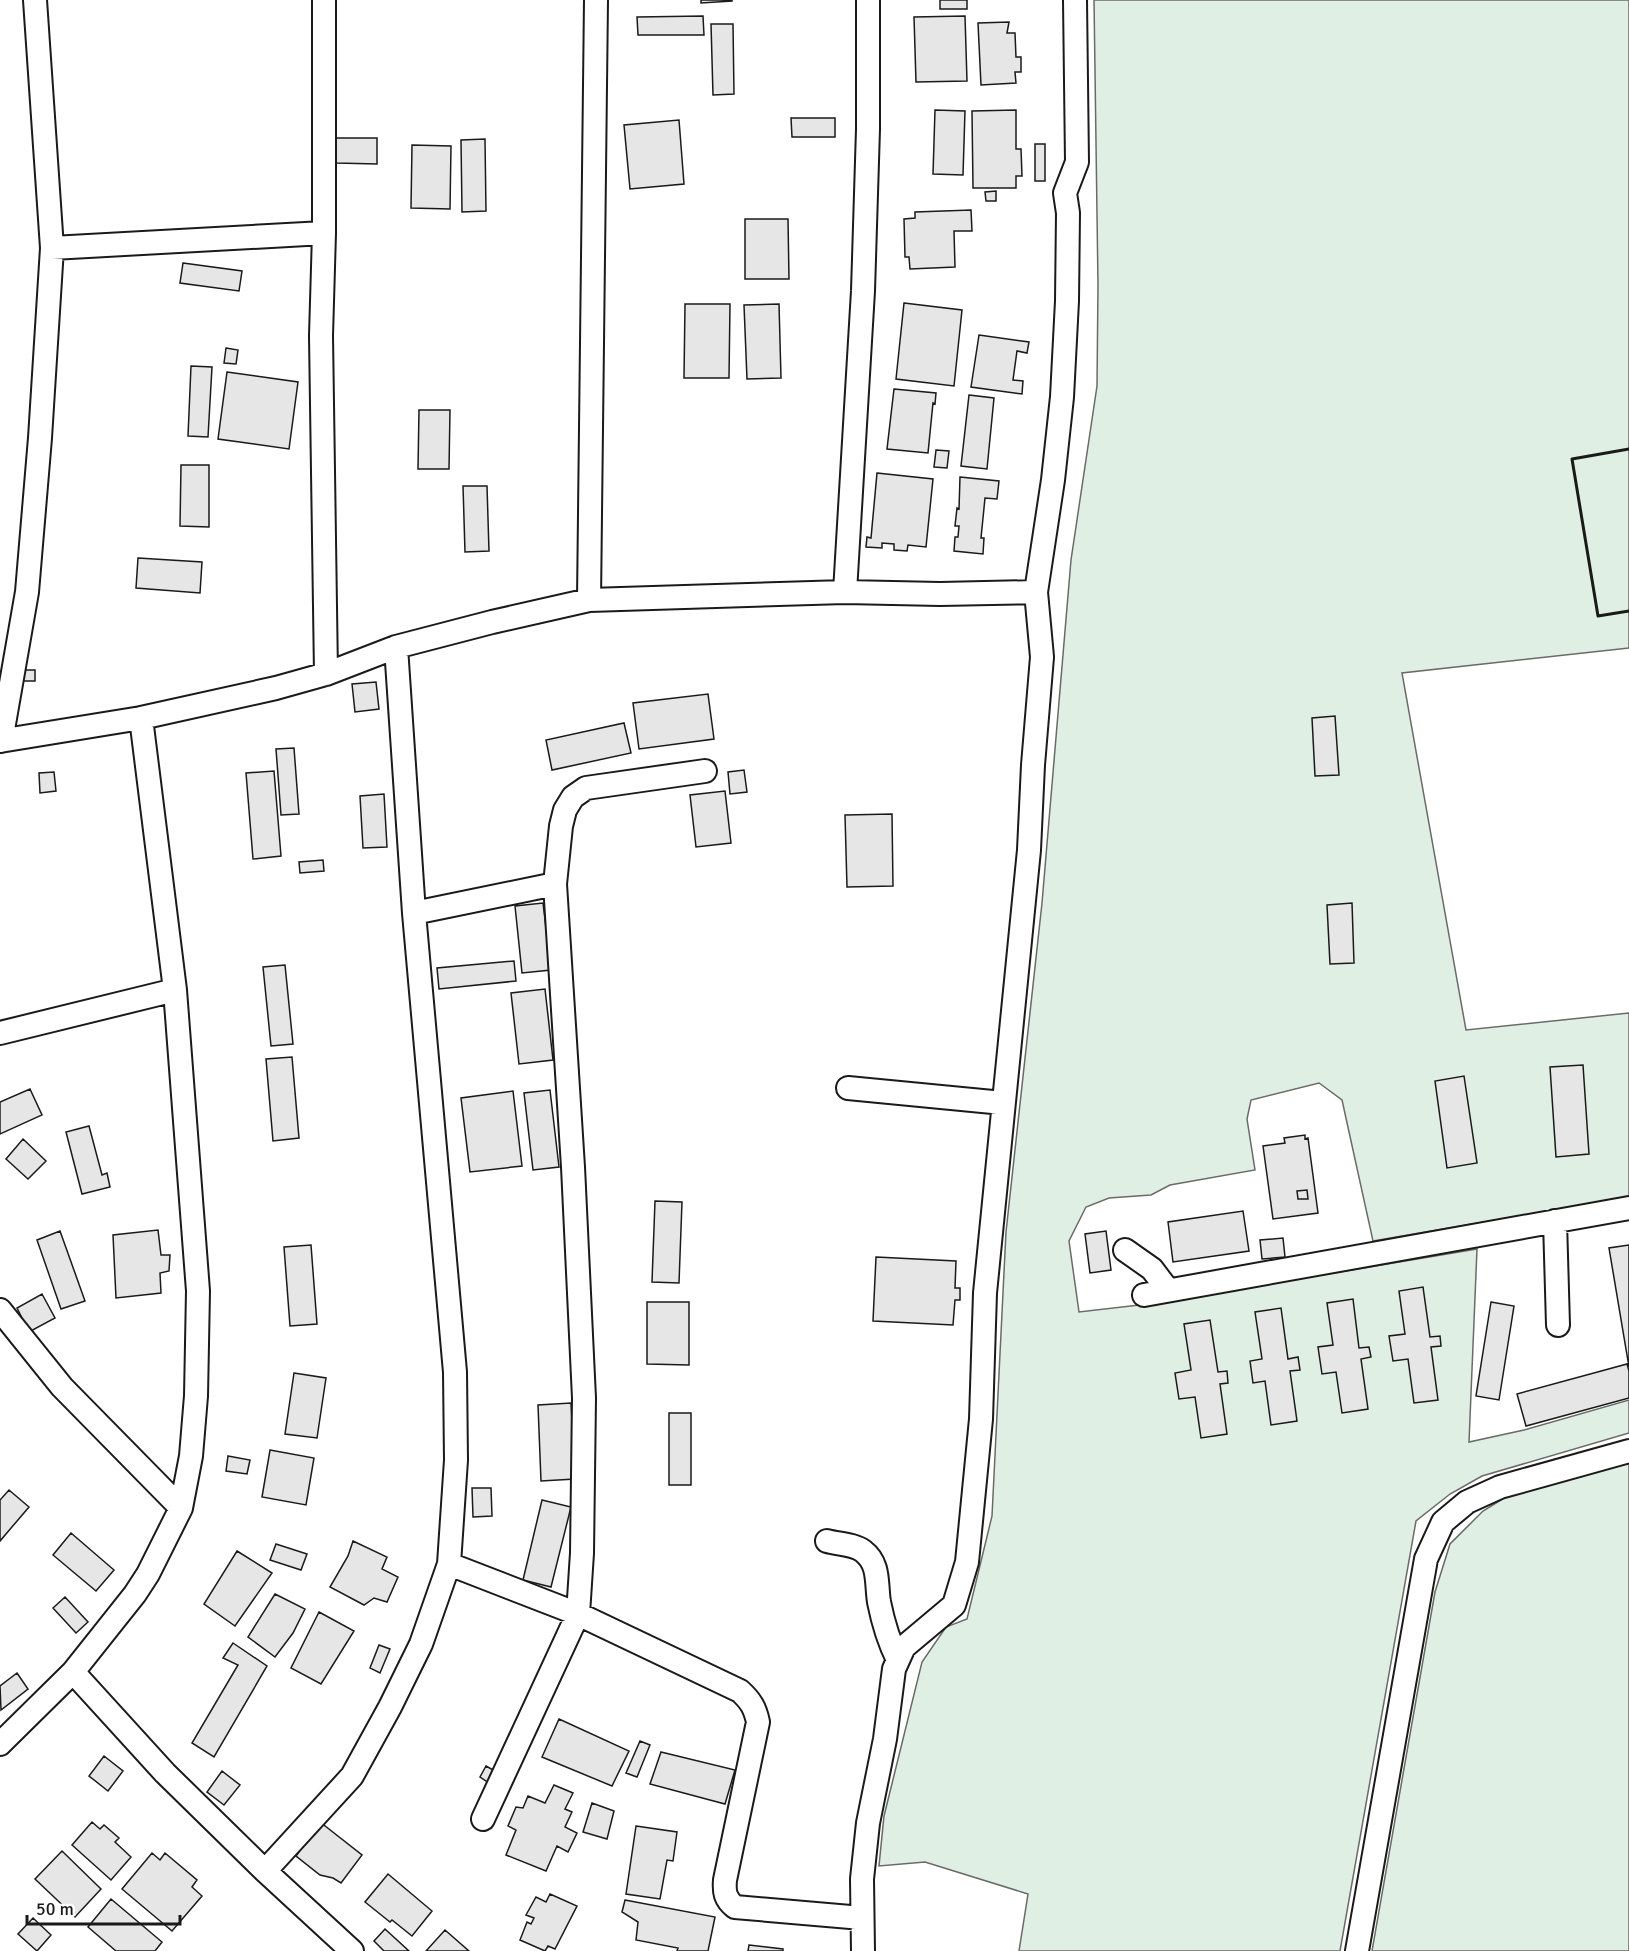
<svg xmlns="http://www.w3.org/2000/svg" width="1629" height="1951" font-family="Signika,sans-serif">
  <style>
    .green { fill: #e0efe3; stroke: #6a6a6a; stroke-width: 1.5 }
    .building { fill: #e6e6e6; stroke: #1a1a1a; stroke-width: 1.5; fill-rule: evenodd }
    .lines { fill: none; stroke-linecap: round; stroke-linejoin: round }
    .minor-casing { stroke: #1a1a1a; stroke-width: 26 }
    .minor { stroke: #fff; stroke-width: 22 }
    .wall { stroke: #1a1a1a; stroke-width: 3 }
  </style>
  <rect width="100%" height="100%" fill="#fff"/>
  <path class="green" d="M 1094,0 L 1629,0 L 1629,648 L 1402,673 L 1466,1030 L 1629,1013 L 1629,1197 L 1373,1241 L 1342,1100 L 1319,1083 L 1251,1100 L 1247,1119 L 1255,1170 L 1170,1185 L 1151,1195 L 1109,1198 L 1086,1207 L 1069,1241 L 1079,1312 L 1148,1304 L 1477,1249 L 1469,1442 L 1524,1430 L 1629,1400 L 1629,1433 L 1482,1476 L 1450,1494 L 1416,1521 L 1340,1951 L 1019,1951 L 1028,1894 L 925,1862 L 879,1866 L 884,1816 L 922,1662 L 946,1627 L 967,1619 L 992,1516 L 1006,1232 L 1042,903 L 1071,560 L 1097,386 L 1098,285 Z
    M 1629,1459 L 1629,1951 L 1372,1951 L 1435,1592 L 1450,1544 L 1483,1511 L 1522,1487 Z"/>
  <path class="building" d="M 701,0 L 732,0 L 732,1 L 701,3 Z
    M 940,0 L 967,0 L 967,9 L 940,9 Z
    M 703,16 L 704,35 L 638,35 L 637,17 Z
    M 965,16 L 967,81 L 916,82 L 914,17 Z
    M 1009,22 L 1007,33 L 1015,33 L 1016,57 L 1021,57 L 1021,72 L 1015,72 L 1016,83 L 981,85 L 978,23 Z
    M 711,24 L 733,24 L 734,94 L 713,95 Z
    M 935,110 L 965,111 L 963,175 L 933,174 Z
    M 1016,110 L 1016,149 L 1021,149 L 1022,176 L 1016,176 L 1016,188 L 973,188 L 972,111 Z
    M 791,118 L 835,118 L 835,137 L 792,137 Z
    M 679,120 L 684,184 L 630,189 L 624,125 Z
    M 336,138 L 377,138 L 377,164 L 336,163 Z
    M 485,139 L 486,211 L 462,212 L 461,140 Z
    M 1035,144 L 1045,144 L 1045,181 L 1035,181 Z
    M 412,145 L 451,146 L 450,209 L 411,208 Z
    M 996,191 L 996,201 L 986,201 L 985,192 Z
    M 971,210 L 972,231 L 954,231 L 955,267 L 910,269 L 909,257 L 905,257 L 904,219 L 915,218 L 915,212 Z
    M 745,219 L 788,219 L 789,279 L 745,279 Z
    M 183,263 L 242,271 L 239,291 L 180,283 Z
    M 904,303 L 962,310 L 954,386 L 896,379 Z
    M 685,304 L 730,304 L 729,378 L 684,378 Z
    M 779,304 L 781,378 L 747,379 L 744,305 Z
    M 979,335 L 1029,342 L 1027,353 L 1017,351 L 1013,380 L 1023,381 L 1022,394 L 971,387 Z
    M 226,348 L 238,350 L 236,364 L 224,363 Z
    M 191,366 L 212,367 L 208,437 L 188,436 Z
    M 227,372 L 298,382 L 289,449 L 218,439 Z
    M 894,389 L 936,393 L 935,404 L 933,403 L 928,453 L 887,449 Z
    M 969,395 L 994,398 L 987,469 L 961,466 Z
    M 419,410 L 450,410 L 449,469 L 418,469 Z
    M 936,450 L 949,451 L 947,468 L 934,467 Z
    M 181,465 L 209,465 L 209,527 L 180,526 Z
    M 877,473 L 933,479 L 926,547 L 908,545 L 907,551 L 894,550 L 894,544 L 882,543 L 882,548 L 866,547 L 867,537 L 871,538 Z
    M 960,477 L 999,481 L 997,499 L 985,498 L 981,538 L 984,538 L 983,554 L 954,551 L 955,537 L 958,537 L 959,526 L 955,526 L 957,508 L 959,509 Z
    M 463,486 L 487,486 L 489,551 L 465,552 Z
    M 138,558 L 202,562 L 200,593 L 136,588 Z
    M 23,670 L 35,670 L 35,681 L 23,681 Z
    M 376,682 L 379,709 L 355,712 L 352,684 Z
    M 708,694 L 714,739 L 639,749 L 633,703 Z
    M 1335,716 L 1339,775 L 1315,776 L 1312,718 Z
    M 624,723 L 631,753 L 552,770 L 546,740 Z
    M 294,748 L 299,814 L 281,815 L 276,749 Z
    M 744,770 L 747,792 L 730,794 L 728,772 Z
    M 274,771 L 281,856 L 253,859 L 246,773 Z
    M 54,772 L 56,791 L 40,793 L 39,773 Z
    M 725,791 L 731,843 L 696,847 L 690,795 Z
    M 384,794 L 387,847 L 363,848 L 360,796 Z
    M 892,814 L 893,886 L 847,887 L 845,815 Z
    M 323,860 L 324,871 L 300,873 L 299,862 Z
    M 543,903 L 551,970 L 522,973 L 515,906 Z
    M 1352,903 L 1354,963 L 1330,964 L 1327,905 Z
    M 514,961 L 516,981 L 439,989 L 437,968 Z
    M 285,965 L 293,1044 L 271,1046 L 263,967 Z
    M 545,989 L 553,1060 L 519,1064 L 511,993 Z
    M 292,1057 L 299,1138 L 273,1141 L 266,1059 Z
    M 1583,1065 L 1589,1154 L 1556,1157 L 1550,1067 Z
    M 1464,1076 L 1477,1163 L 1447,1168 L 1435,1081 Z
    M 30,1089 L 42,1115 L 0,1134 L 0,1102 Z
    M 550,1090 L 559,1167 L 533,1170 L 524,1093 Z
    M 513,1091 L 522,1166 L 470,1172 L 461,1098 Z
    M 89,1126 L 102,1175 L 107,1173 L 110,1187 L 82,1194 L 66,1132 Z
    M 1305,1135 L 1305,1139 L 1308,1138 L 1318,1213 L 1273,1219 L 1263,1146 L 1285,1143 L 1284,1138 ZM 1307,1190 L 1308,1199 L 1298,1199 L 1297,1191 Z
    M 23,1139 L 46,1161 L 28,1179 L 6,1159 Z
    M 1307,1190 L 1308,1199 L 1298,1199 L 1297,1191 Z
    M 655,1201 L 682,1202 L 679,1283 L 652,1282 Z
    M 1243,1211 L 1249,1251 L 1173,1262 L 1168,1222 Z
    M 158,1230 L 161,1255 L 170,1255 L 169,1271 L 160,1273 L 161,1293 L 116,1298 L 113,1235 Z
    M 60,1231 L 85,1301 L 61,1309 L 37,1240 Z
    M 1106,1231 L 1111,1270 L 1090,1273 L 1085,1234 Z
    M 1283,1238 L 1285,1257 L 1262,1259 L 1260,1240 Z
    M 311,1245 L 317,1324 L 290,1326 L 284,1247 Z
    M 1629,1245 L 1629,1367 L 1609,1248 Z
    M 876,1257 L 956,1261 L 955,1288 L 960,1288 L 960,1300 L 955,1300 L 953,1325 L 873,1321 Z
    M 1423,1287 L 1430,1337 L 1440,1336 L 1441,1346 L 1431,1347 L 1438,1400 L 1414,1403 L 1408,1359 L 1393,1361 L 1389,1336 L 1405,1334 L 1399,1291 Z
    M 42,1294 L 55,1318 L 29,1332 L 17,1308 Z
    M 1353,1299 L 1359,1348 L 1369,1347 L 1371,1357 L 1361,1359 L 1368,1409 L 1342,1413 L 1336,1372 L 1322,1374 L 1318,1347 L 1333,1345 L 1327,1303 Z
    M 647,1302 L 689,1302 L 689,1365 L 647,1364 Z
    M 1491,1302 L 1514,1306 L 1499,1400 L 1476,1396 Z
    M 1281,1308 L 1288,1359 L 1298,1357 L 1300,1370 L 1290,1371 L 1297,1421 L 1271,1425 L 1265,1381 L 1253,1383 L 1250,1361 L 1262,1359 L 1255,1312 Z
    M 1210,1320 L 1218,1372 L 1227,1371 L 1228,1383 L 1220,1384 L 1227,1434 L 1201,1438 L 1195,1397 L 1179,1399 L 1175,1373 L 1191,1370 L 1184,1324 Z
    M 1627,1364 L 1629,1371 L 1629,1398 L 1526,1426 L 1517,1394 Z
    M 294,1373 L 326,1378 L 317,1438 L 285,1434 Z
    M 571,1403 L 575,1479 L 541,1481 L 538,1405 Z
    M 669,1413 L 691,1413 L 691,1485 L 669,1485 Z
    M 270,1450 L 314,1458 L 306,1505 L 262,1497 Z
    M 228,1456 L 250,1460 L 247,1474 L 226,1471 Z
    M 472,1488 L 491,1488 L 492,1516 L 473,1517 Z
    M 9,1490 L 29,1507 L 0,1541 L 0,1500 Z
    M 542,1500 L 571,1507 L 551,1587 L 523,1580 Z
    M 71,1533 L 114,1570 L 96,1591 L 53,1555 Z
    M 353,1541 L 387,1557 L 382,1569 L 398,1577 L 387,1602 L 374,1598 L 364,1605 L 330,1587 L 348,1556 Z
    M 276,1544 L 307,1554 L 301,1570 L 270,1560 Z
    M 237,1551 L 272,1573 L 235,1626 L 204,1604 Z
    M 275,1594 L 305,1609 L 293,1633 L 275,1657 L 248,1637 Z
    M 65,1597 L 88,1622 L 76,1633 L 53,1608 Z
    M 319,1612 L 354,1631 L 321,1684 L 291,1668 Z
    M 233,1643 L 267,1666 L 214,1757 L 192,1743 L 238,1665 L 223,1658 Z
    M 379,1645 L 390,1649 L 380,1673 L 370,1668 Z
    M 17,1673 L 28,1689 L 1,1710 L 0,1686 Z
    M 559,1719 L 629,1751 L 612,1786 L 542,1757 Z
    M 640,1741 L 650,1745 L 637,1777 L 626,1773 Z
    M 661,1752 L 735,1770 L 725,1804 L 650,1784 Z
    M 104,1756 L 123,1771 L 108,1791 L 89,1776 Z
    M 486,1766 L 495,1771 L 489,1783 L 480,1777 Z
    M 222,1771 L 240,1785 L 224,1805 L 207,1792 Z
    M 554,1785 L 573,1793 L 565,1809 L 572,1812 L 565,1827 L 577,1833 L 568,1852 L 557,1846 L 546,1871 L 506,1855 L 516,1830 L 508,1826 L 516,1807 L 523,1808 L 528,1796 L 545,1803 Z
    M 592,1803 L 614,1811 L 607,1839 L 583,1832 Z
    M 92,1822 L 100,1829 L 104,1825 L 119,1838 L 115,1842 L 131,1857 L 111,1880 L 72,1845 Z
    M 320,1822 L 362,1855 L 341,1883 L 333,1878 L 320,1875 L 296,1856 Z
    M 636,1826 L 677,1832 L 673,1861 L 667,1860 L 660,1899 L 626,1894 Z
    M 62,1851 L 101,1889 L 75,1917 L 35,1879 Z
    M 152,1853 L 160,1860 L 165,1853 L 197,1880 L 192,1887 L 202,1896 L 172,1931 L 122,1889 Z
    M 388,1874 L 432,1911 L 412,1936 L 392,1920 L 390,1922 L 365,1902 Z
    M 550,1894 L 577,1906 L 555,1949 L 548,1946 L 545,1951 L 520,1940 L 527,1922 L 531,1924 L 534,1918 L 526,1915 L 536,1897 L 546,1902 Z
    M 111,1899 L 162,1942 L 155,1951 L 116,1951 L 88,1927 Z
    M 625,1900 L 715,1917 L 708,1951 L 677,1951 L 678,1948 L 636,1940 L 638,1922 L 622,1912 Z
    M 33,1918 L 51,1935 L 37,1951 L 18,1934 Z
    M 385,1929 L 409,1951 L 384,1951 L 374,1941 Z
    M 445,1930 L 469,1951 L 426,1951 Z
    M 749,1945 L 783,1949 L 783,1951 L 748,1951 Z"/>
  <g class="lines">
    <defs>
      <path id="minor" d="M 324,0 L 324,233 L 321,336 L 326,674
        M 52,248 L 324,233
        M 845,592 L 863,291 L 868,129 L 868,0
        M 589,600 L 596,0
        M 0,741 L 141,718 L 276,688 L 326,674 L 396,647 L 492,622 L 589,600 L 845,592 L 940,594 L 1036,592
        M 1,741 L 27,592 L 40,438 L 52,248 L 35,0
        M 414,913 L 555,884
        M 0,1033 L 175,990
        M 848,1088 L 1003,1103
        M 1555,1221 L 1558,1325
        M 1125,1250 L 1152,1269 L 1168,1290
        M 1144,1295 L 1629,1208
        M 0,1310 L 62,1387 L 181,1508
        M 827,1541 C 837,1544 854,1544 863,1551 C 880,1564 876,1583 879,1602 C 883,1622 889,1642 898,1660
        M 449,1564 L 578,1614 L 740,1691 C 751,1701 755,1708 758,1722 L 725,1880 C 724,1892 725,1899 735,1907 L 862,1918
        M 73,1672 L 165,1773 L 265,1871 L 352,1951
        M 0,1744 L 73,1672 L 135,1594 L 148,1574 L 181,1508 L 191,1456 L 196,1396 L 198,1291 L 175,990 L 141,718
        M 483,1819 L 578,1614 L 582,1553 L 584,1398 L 573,1167 L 555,884 L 561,826 L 565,810 L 573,797 L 586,788 L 705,771
        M 265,1871 L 352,1776 L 390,1707 L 421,1644 L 449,1564 L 456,1460 L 455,1372 L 414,913 L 396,647
        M 863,1951 L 862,1879 L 868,1823 L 885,1739 L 894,1669 L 904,1647 L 954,1605 L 967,1562 L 981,1419 L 985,1293 L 1029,850 L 1033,765 L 1042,657 L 1036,592 L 1053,480 L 1062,397 L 1067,301 L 1068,213 L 1065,193 L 1077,162 L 1075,0
        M 1357,1951 L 1426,1559 L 1443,1522 L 1467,1502 L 1500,1487 L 1629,1451"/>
    </defs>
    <use href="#minor" class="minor-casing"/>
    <use href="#minor" class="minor"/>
    <path class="wall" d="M 1629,449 L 1572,459 L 1598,616 L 1629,611"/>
  </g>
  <path d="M27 1915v9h153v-9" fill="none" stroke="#1a1a1a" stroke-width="3"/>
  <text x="36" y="1915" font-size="18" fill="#1a1a1a" stroke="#ffffff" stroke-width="4.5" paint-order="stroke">50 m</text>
</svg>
